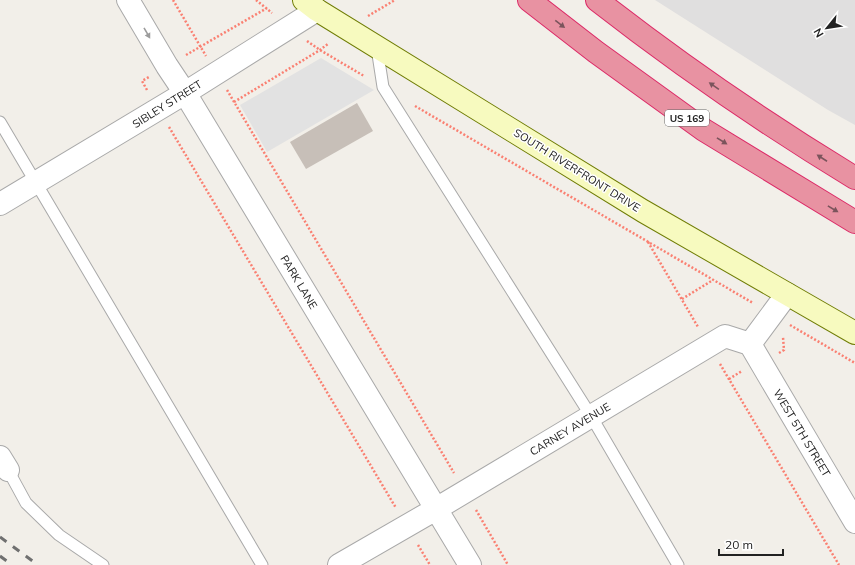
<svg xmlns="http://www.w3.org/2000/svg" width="855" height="565" font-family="Mulish,sans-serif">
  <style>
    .residential { fill: #e0dfdf }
    .parking { fill: #e2e2e2 }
    .building { fill: #c7bfb8 }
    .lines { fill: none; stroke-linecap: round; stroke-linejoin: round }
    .service-casing { stroke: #a9a9a9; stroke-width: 13 }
    .minor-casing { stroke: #a9a9a9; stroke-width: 24 }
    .secondary-casing { stroke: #707d05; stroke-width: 24 }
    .motorway-casing { stroke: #dc2a67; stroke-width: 24 }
    .path { stroke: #fa8072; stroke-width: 2.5; stroke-dasharray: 2 2; stroke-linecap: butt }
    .service { stroke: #fff; stroke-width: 11 }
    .minor { stroke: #fff; stroke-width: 22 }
    .secondary { stroke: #f7fabf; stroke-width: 22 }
    .motorway { stroke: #e892a2; stroke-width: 22 }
    .rail { stroke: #707070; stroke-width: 3; stroke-dasharray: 8 8; stroke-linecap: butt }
    .oneway { fill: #7b545c }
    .oneway2 { fill: #9c9c9c }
    .labels { text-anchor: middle; stroke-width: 3; stroke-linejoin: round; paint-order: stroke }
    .shield { fill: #fff; stroke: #646464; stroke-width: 1 }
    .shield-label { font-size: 10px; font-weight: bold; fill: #222 }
    .street-label { font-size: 11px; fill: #222; stroke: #fff }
  </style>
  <rect width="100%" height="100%" fill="#f2efe9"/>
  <path class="residential" d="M 655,0 L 855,0 L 855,125 L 828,110 Z"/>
  <path class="parking" d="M 321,58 L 374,90 L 267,152 L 240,105 Z"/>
  <path class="building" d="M 357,103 L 373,131 L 306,169 L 290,142 Z"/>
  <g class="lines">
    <defs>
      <path id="service" d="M 377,48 L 383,87 L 591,416 L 678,565
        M 0,122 L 262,565
        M 8,470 L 26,503 L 59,535 L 103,565"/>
      <path id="minor" d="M 128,0 L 167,66 L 185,93 L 470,565
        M 0,204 L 185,93 L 317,10
        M 750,344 L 855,522
        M 0,457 L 8,470
        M 339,565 L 436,509 L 725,336 L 750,344 L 787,294"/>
      <path id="secondary" d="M 304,0 L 317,10 L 643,211 L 855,333"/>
      <path id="motorway" d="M 529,0 L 596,52 L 704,130 L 855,222
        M 597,0 C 679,64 766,124 855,178"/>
    </defs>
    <use href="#service" class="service-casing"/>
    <use href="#minor" class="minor-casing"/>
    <use href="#secondary" class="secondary-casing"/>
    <use href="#motorway" class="motorway-casing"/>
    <path class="path" d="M 173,0 L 206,56
      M 256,0 L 272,13
      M 368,16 L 395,0
      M 307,41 L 320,50 L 364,76
      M 186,55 L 267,8
      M 147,90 L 142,81 L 149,77
      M 227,90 L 454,473
      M 234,102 L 320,50 L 329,43
      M 415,106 L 753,303
      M 169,127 L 396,508
      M 648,242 L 698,327
      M 682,299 L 713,280
      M 790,325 L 855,363
      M 779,353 L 784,350 L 783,337
      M 720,364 L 839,565
      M 729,379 L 742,371
      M 476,510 L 508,565
      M 418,545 L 430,565"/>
    <use href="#service" class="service"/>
    <use href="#minor" class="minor"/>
    <use href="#secondary" class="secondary"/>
    <use href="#motorway" class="motorway"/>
    <path class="rail" d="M 0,537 L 38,565
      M 0,556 L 12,565"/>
  </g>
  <defs><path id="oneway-solid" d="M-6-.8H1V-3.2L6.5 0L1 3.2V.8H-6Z"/></defs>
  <g class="oneway">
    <use href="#oneway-solid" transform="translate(560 24) rotate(38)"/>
    <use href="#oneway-solid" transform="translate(714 86) rotate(-145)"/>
    <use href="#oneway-solid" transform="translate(722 141) rotate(32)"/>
    <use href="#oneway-solid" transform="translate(822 158) rotate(-147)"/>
    <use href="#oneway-solid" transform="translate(833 209) rotate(31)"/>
  </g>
  <use class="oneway2" href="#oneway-solid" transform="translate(147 33) rotate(60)"/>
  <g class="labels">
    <rect class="shield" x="665" y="110" width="44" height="16" rx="3"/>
    <g class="shield-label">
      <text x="687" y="122">US 169</text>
    </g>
    <g class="street-label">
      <text transform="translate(167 104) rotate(-32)" y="4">SIBLEY STREET</text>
      <text transform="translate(577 170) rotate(32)" y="4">SOUTH RIVERFRONT DRIVE</text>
      <text transform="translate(299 282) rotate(59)" y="4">PARK LANE</text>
      <text transform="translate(570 429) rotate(-31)" y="4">CARNEY AVENUE</text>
      <text transform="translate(802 433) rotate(59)" y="4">WEST 5TH STREET</text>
    </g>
  </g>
  <g transform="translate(827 28) rotate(240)" stroke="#ffffff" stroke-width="3" paint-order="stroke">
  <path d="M0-3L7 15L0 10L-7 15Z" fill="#222222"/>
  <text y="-6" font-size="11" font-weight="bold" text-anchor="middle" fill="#222222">N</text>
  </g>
  <path d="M719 549v6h64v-6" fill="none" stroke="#222222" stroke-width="2"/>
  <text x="725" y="549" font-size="12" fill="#222222" stroke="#ffffff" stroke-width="3" paint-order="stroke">20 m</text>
</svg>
